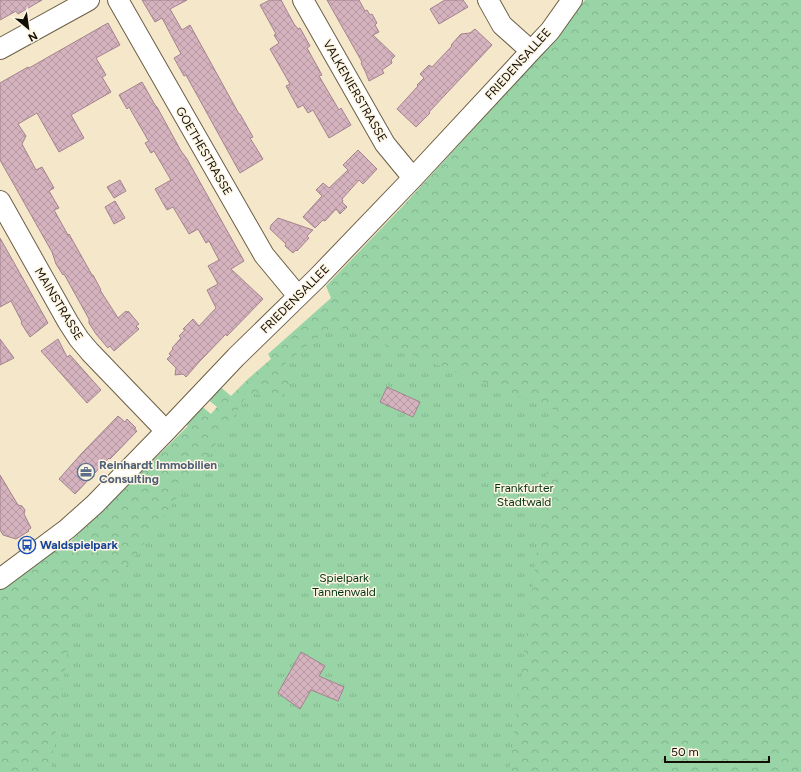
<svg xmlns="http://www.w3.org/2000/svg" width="801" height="772" font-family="Figtree,sans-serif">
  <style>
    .forest { fill: url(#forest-crowns) }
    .park { fill: url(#park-tufts) }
    .building { fill: url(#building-cross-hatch); stroke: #a3838e }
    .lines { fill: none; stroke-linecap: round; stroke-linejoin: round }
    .minor-casing { stroke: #6c5f46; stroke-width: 22 }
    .minor { stroke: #fff; stroke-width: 20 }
    .labels { text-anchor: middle; stroke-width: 3; stroke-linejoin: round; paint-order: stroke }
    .street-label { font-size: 12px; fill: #140f06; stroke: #fdf5e3 }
    .service-label { font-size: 12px; font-weight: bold; fill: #4e5e75; stroke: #fdf5e3; text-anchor: start }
    .park-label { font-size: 12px; fill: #003312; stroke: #fdf5e3 }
    .transit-label { font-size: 12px; font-weight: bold; fill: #164399; stroke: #fdf5e3; text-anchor: start }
  </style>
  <defs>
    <pattern id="forest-crowns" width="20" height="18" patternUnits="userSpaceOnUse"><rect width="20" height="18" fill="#98d4a5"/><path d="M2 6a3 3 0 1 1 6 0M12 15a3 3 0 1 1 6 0" fill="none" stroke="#82b58d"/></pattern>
    <pattern id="park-tufts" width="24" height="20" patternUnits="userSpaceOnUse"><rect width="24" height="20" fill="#98d4a5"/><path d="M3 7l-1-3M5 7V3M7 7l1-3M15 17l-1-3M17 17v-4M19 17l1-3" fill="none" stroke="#82b58d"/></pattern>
    <pattern id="building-cross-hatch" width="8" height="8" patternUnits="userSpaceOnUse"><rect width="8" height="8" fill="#d5b3be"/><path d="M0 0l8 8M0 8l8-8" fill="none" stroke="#b699a2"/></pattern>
  </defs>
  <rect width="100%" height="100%" fill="#f5e7ca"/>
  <path class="forest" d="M 585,0 L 801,0 L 801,772 L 0,772 L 0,588 L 67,538 L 71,541 L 188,426 L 184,422 L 200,405 L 211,414 L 217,407 L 206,398 L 218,385 L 231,396 L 248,379 L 271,359 L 268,354 L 331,298 L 326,286 L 402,207 L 551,44 Z"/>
  <path class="park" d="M 333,325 L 555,410 L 509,772 L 50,772 L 71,629 L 131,561 L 223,434 L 248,393 L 281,397 L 291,381 L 280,368 Z"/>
  <path class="building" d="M 0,0 L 42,0 L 18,14 L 16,11 L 0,20 Z
    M 142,0 L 187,0 L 170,9 L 182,30 L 190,25 L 239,114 L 240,114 L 253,137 L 250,138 L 263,159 L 240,173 L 186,75 L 184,76 L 174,58 L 181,54 L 162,18 L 155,22 Z
    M 270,0 L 281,0 L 294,24 L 298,29 L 300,28 L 310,46 L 307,48 L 322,75 L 319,76 L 339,110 L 341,108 L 351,125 L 329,138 L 313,110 L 308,113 L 303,105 L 298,108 L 286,86 L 290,84 L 270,49 L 279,43 L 274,35 L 276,34 L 260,5 Z
    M 327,0 L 359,0 L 365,11 L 367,10 L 370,15 L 372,14 L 377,23 L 375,25 L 379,32 L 373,35 L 395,56 L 391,60 L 392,63 L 382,70 L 384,73 L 369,81 L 366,73 L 361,63 L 362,62 Z
    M 445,0 L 463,0 L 468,7 L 439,24 L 430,9 Z
    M 108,23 L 120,45 L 96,58 L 106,75 L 102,77 L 111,92 L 71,115 L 84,138 L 59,152 L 37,113 L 18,124 L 26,136 L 22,144 L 36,170 L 42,167 L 54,188 L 49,191 L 59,208 L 54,210 L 68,235 L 69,234 L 92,275 L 93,275 L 101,290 L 100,290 L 118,318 L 126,311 L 127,313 L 128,311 L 139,324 L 136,326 L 139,329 L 114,351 L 110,346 L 108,348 L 96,334 L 89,323 L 89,319 L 64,274 L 63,275 L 56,264 L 52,252 L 0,160 L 0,83 L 28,67 L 29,68 Z
    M 475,29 L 492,45 L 429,112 L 430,113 L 416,127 L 397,109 L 418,86 L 417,85 L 424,78 L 420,74 L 429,65 L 432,67 L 452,46 L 451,45 L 461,34 L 470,33 Z
    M 142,82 L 155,105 L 157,107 L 181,151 L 187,159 L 244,261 L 231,269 L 263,299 L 227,336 L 226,334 L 199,362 L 186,377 L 183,374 L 175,375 L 176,368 L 167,359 L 171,355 L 169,354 L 173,349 L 172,348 L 181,338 L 179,336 L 185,330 L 183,329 L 193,319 L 199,326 L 216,308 L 207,290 L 218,284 L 208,266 L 219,260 L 209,241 L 206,243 L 198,229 L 189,234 L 173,207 L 167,210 L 155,189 L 171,180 L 154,151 L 151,153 L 145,143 L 149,141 L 148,140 L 129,107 L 127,109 L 119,95 Z
    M 358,150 L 377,169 L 363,184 L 359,180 L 342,199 L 343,201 L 342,202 L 347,207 L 340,214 L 336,209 L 325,221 L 323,220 L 315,228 L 303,217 L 322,196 L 316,190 L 323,183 L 329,188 L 348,170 L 343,165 Z
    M 120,180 L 126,191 L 114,198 L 107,187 Z
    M 115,201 L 125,218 L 114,224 L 105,207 Z
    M 278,218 L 313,230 L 307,236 L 309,238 L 297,251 L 296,250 L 293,253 L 285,246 L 286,244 L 270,229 L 271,225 Z
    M 0,238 L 48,323 L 30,337 L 21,323 L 22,322 L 11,301 L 0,307 Z
    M 0,339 L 14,358 L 0,365 Z
    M 58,339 L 67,357 L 70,355 L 101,390 L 87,403 L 41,351 Z
    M 387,387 L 420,402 L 413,417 L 380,402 Z
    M 118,416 L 125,422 L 127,419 L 136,428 L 134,429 L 137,431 L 110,459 L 109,458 L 75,494 L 59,479 L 82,453 Z
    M 0,475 L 18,505 L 22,506 L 25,510 L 24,514 L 31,528 L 28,530 L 29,531 L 16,539 L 3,535 L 0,530 Z
    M 301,652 L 325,666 L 319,676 L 344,687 L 338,701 L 311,690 L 300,709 L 278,693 Z"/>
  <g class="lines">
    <defs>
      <path id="minor" d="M 118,0 L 264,255 L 298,296
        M 303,0 L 385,144 L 413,178
        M 488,0 L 502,25 L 531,51
        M 0,49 L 89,0
        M 0,201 L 68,322 L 79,339 L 90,352 L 166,431
        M 0,579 L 67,529 L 95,504 L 166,431 L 236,357 L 317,278 L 413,178 L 531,51 L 550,31 L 572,0"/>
    </defs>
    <use href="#minor" class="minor-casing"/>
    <use href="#minor" class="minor"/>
  </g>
  <defs>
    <symbol id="office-ring" viewBox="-11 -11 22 22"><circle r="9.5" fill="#fdf5e3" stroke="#5c6f8a" stroke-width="1.5"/><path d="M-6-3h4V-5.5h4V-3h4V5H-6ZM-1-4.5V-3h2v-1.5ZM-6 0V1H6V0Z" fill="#5c6f8a"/></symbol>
    <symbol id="bus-ring" viewBox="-11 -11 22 22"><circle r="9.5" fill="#fdf5e3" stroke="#1a4fb4" stroke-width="1.5"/><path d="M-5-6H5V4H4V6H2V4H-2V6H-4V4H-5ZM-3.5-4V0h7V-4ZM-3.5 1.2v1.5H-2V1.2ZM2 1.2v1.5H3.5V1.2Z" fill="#1a4fb4"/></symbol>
  </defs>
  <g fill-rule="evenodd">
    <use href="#office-ring" x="76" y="462" width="20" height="20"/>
    <use href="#bus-ring" x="17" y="535" width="20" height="20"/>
  </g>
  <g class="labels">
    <g class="street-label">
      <text transform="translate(518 64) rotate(-48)" y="4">FRIEDENSALLEE</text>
      <text transform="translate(355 91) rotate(60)" y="4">VALKENIERSTRASSE</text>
      <text transform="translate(204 151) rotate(60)" y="4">GOETHESTRASSE</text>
      <text transform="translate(295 299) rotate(-45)" y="4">FRIEDENSALLEE</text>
      <text transform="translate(59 304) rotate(59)" y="4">MAINSTRASSE</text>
    </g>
    <g class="service-label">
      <text x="99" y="469">Reinhardt Immobilien<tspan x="99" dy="14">Consulting</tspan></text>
    </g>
    <g class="park-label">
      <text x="524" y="492">Frankfurter<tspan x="524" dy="14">Stadtwald</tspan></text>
      <text x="344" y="582">Spielpark<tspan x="344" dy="14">Tannenwald</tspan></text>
    </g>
    <g class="transit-label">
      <text x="40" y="549">Waldspielpark</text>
    </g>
  </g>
  <g transform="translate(28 28) rotate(151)" stroke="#fdf5e3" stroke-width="3" paint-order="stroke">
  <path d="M0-3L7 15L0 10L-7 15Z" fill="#140f06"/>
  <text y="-6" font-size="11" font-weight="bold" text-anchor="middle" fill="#140f06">N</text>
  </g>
  <path d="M665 756v6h104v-6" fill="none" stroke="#140f06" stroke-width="2"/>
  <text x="671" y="756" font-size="12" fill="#140f06" stroke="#fdf5e3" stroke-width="3" paint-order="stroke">50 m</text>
</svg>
